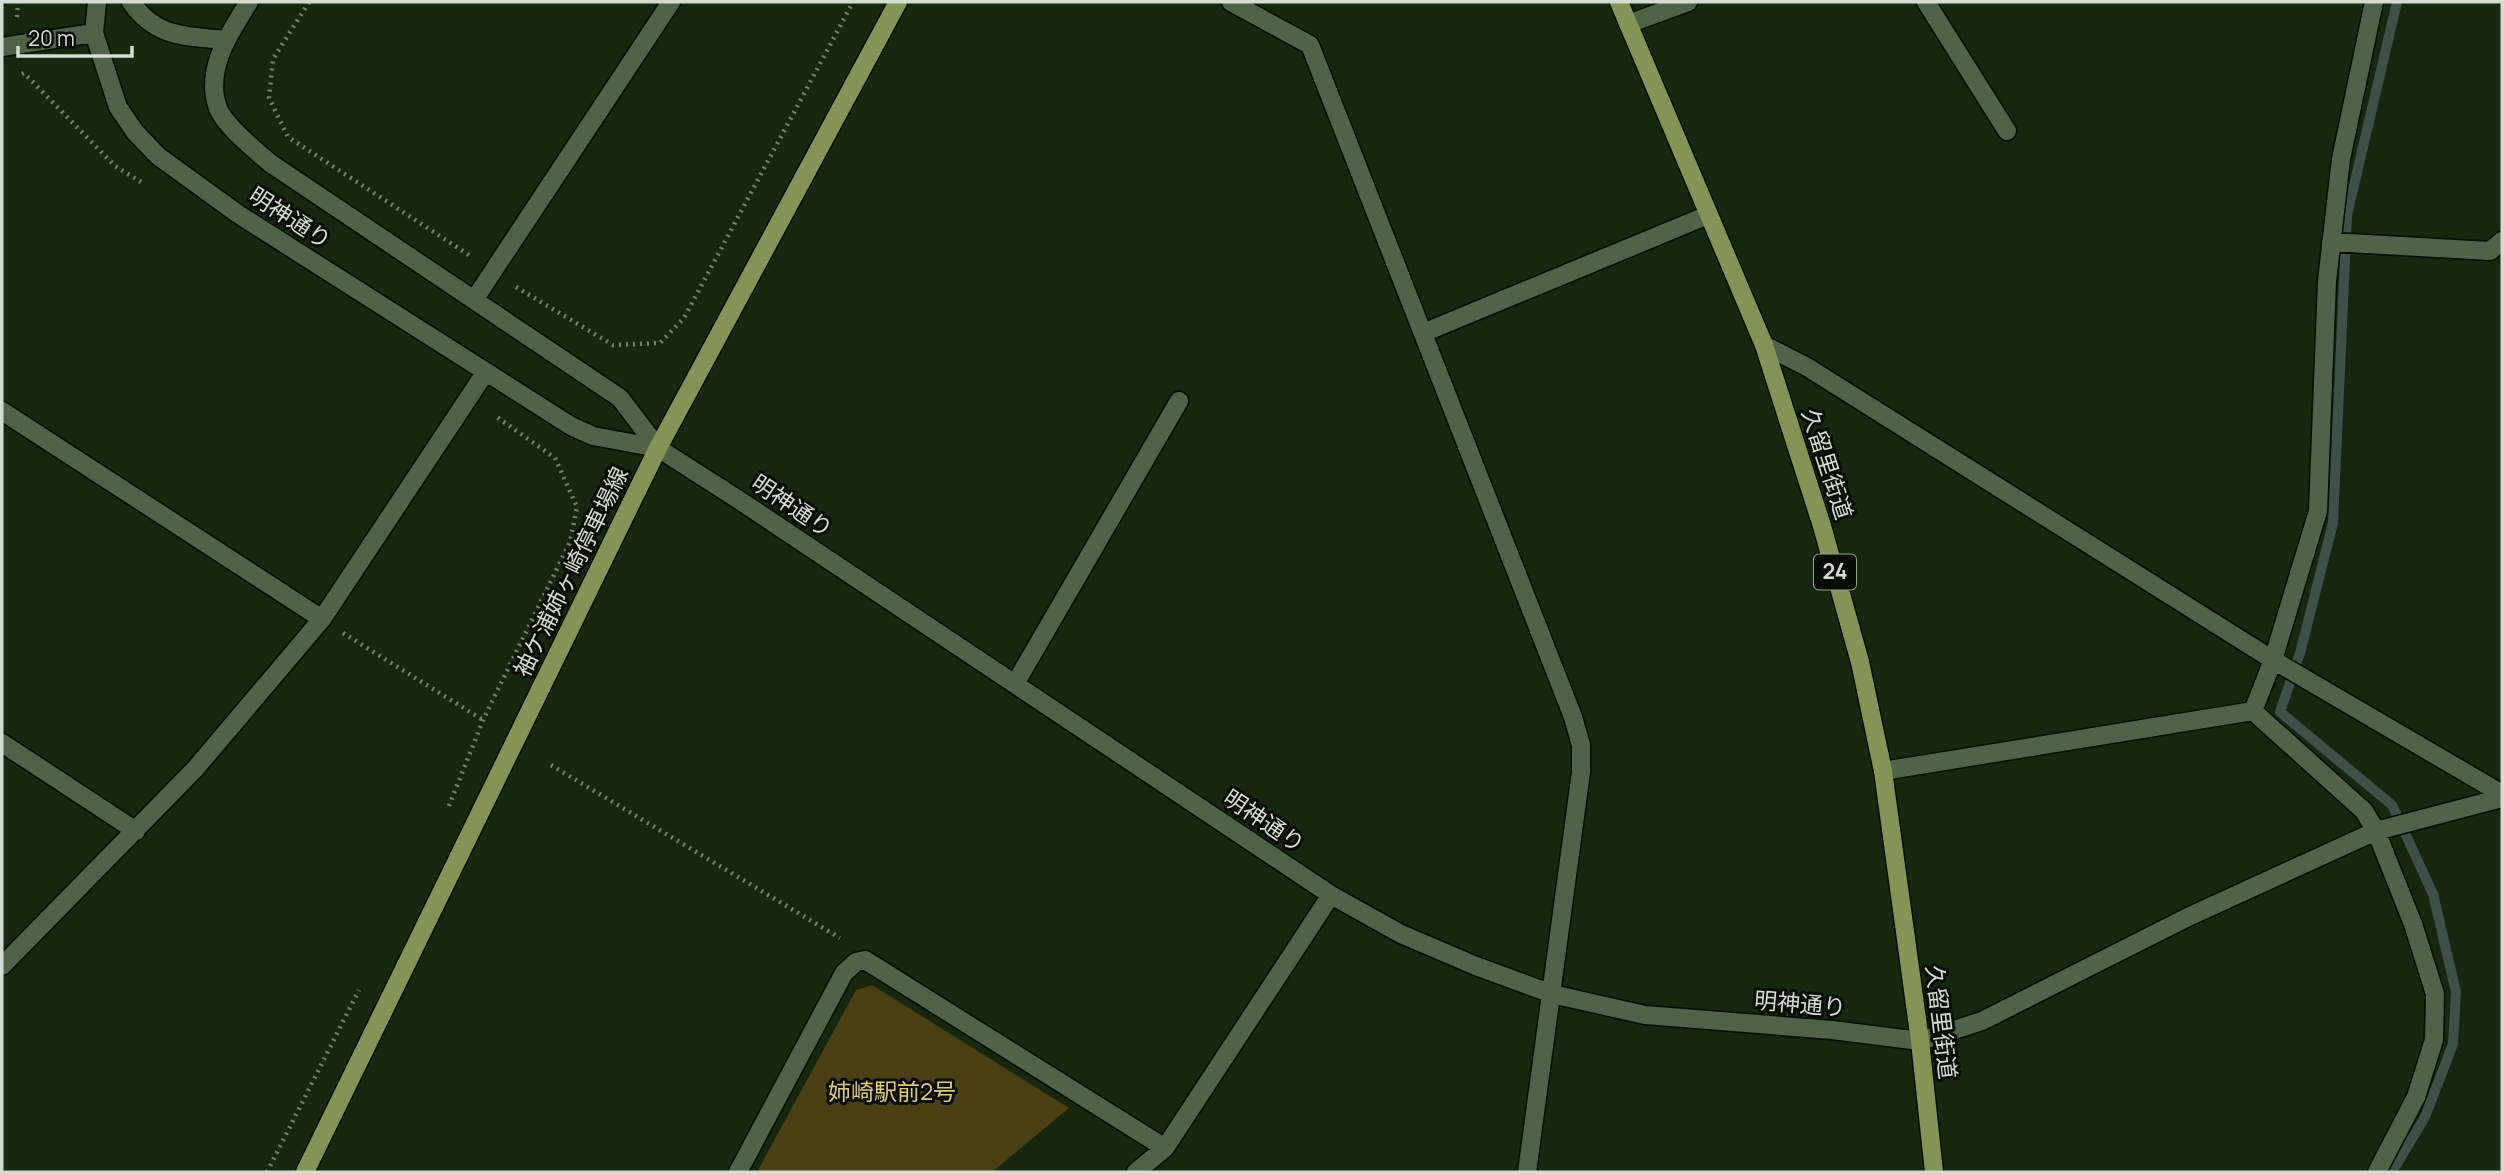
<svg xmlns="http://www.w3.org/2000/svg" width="2504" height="1174" font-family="Manrope,'Noto Sans JP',sans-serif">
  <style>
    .green { fill: #4b4014 }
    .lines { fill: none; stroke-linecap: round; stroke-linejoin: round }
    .stream { stroke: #3f5049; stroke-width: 10 }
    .minor-casing { stroke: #030f00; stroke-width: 21 }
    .major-casing { stroke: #030f00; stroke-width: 21 }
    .path { stroke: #74816e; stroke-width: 4.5; stroke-dasharray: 2 5; stroke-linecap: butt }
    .minor { stroke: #506249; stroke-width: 18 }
    .major { stroke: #849454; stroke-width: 18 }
    .labels { text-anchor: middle; stroke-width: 6; stroke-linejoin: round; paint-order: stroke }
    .shield { fill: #070d05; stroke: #969f92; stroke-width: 2 }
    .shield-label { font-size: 21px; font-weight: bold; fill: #d3ddcf }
    .street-label { font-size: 23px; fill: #d3ddcf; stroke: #070d05 }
    .park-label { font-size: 23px; fill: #dfcb77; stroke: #070d05 }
  </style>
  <rect width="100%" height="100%" fill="#172710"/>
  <path class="green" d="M 872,985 L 1069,1108 L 992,1172 L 757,1172 L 856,990 Z"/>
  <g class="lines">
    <path class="stream" d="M 2392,1172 L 2425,1117 L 2453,1044 L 2456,992 L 2433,894 L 2392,805 L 2280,712 L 2300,653 L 2333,523 L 2347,215 L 2397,2"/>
    <defs>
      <path id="minor" d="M 97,2 L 94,33 L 118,107 L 135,132 L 158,156 L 238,214 L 571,426 L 593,436 L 658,448 L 620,398 L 270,163 C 256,151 224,125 218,108 C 204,70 230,32 249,2
        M 131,2 C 156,38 186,36 225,40
        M 1231,2 L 1310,45 L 1573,717 L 1581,745 L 1581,772 L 1527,1172
        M 1926,2 L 2007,131
        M 1628,24 L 1688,2
        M 2,47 L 94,33
        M 2331,242 L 2490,251 L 2502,241
        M 474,300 L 671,2
        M 1423,333 L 1708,215
        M 1764,345 L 1807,367 L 2273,660 L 2502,794
        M 2,411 L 322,619
        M 658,448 L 739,500 L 1331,895 L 1401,934 L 1476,966 L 1552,994 L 1645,1015 L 1832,1030 L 1920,1041 L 1982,1021 L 2188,917 L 2376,831 L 2502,798
        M 1015,684 L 1179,401
        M 2253,711 L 2273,660 L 2318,511 L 2327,281 L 2341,159 L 2374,2
        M 2253,711 L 2364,811 L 2376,831 L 2413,924 L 2435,994 L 2434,1040 L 2416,1097 L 2377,1172
        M 2,743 L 136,831
        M 1883,771 L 2253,711
        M 2,966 L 195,769 L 322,619 L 485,373
        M 738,1172 L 844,973 L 856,962 L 865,960 L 1165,1148
        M 1136,1172 L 1165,1148 L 1331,895"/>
      <path id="major" d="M 1619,2 L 1764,345 L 1822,526 L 1860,662 L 1883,771 L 1920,1041 L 1934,1172
        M 305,1172 L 658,448 L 898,2"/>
    </defs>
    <use href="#minor" class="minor-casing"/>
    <use href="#major" class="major-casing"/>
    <path class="path" d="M 309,2 L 273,59 L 269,98 L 288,137 L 472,257
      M 17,17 L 18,2
      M 22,74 L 24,73 L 115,166 L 141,182
      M 516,287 L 613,345 L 660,343 L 684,318 L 853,2
      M 343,633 L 483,720
      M 551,765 L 840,938
      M 449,806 L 483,720 L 570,542 L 577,507 L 555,458 L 494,415
      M 267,1172 L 359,990"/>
    <use href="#minor" class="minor"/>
    <use href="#major" class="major"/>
  </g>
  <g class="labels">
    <rect class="shield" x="1814" y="554.5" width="42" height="35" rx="5"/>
    <g class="shield-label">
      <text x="1835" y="579">24</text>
    </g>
    <g class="street-label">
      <text transform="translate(290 218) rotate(33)" y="8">明神通り</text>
      <text transform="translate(1827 464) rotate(72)" y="8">久留里街道</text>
      <text transform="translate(792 506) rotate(34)" y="8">明神通り</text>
      <text transform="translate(571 572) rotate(-64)" y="8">袖ケ浦姉ヶ崎停車場線</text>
      <text transform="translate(1264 821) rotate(34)" y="8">明神通り</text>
      <text transform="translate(1800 1004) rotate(5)" y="8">明神通り</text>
      <text transform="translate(1941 1022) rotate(83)" y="8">久留里街道</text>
    </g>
    <g class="park-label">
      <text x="892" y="1100">姉崎駅前2号</text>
    </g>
  </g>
  <rect width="2504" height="1174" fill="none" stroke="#d3ddcf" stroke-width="7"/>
  <path d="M18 46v10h114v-10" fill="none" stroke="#d3ddcf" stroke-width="3.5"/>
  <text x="28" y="46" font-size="21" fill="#d3ddcf" stroke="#070d05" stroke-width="5" paint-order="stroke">20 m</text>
</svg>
